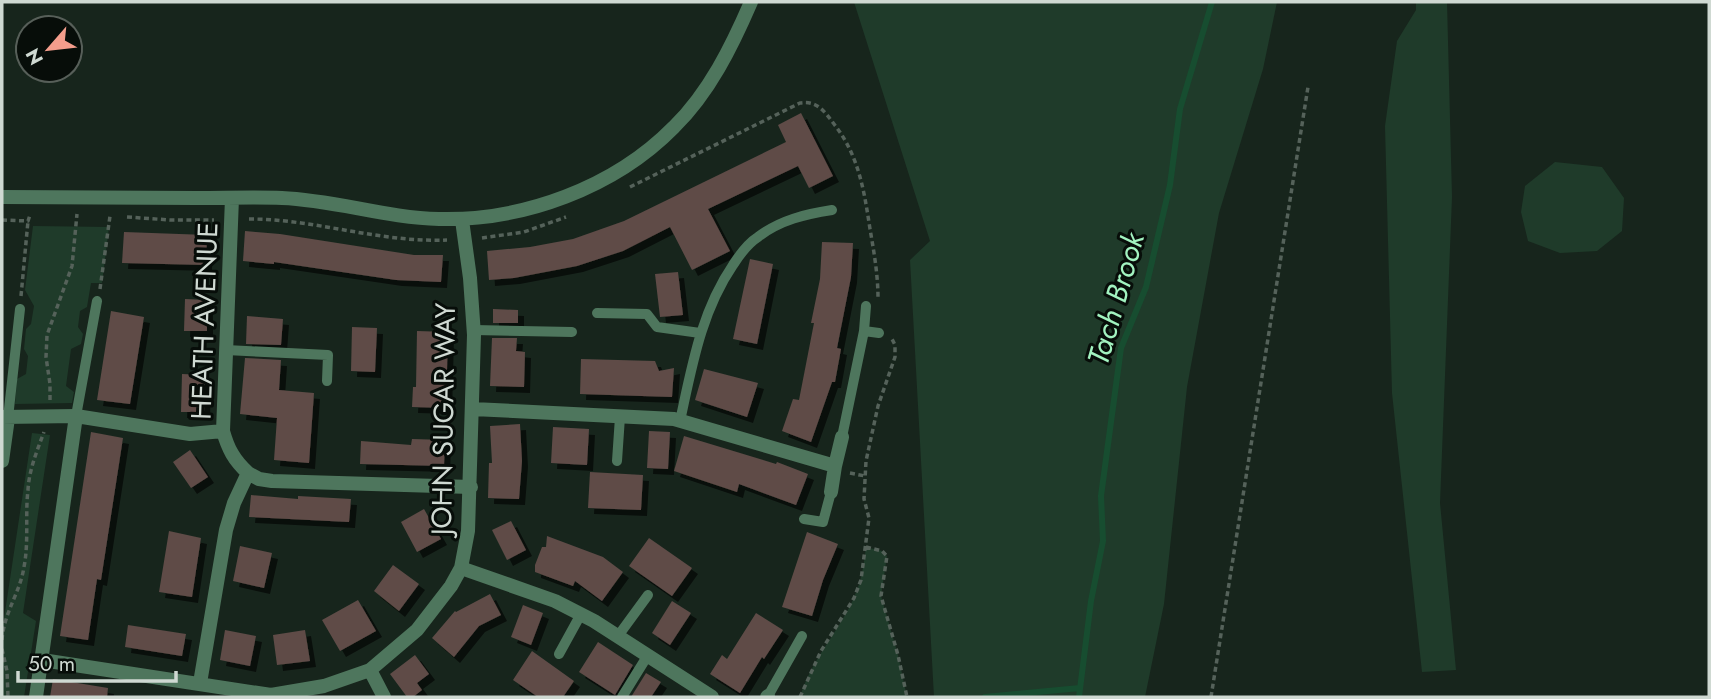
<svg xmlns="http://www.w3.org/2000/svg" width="1711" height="699" font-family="Jost,sans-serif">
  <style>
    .green { fill: #1f3b2a }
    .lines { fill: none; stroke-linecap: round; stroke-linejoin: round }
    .stream { stroke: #174d30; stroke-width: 6 }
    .building { fill: #5e4b47; filter: url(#shadow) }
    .path { stroke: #55625a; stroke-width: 3.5; stroke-dasharray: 5 3.5; stroke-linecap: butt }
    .service { stroke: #4e765d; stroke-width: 10 }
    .minor { stroke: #4e765d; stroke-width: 14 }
    .labels { text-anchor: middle; stroke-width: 6; stroke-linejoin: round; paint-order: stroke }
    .street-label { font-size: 28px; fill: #cfd9d2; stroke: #070d09 }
    .water-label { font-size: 30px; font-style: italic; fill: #a2f3c0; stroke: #070d09 }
  </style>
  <defs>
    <filter id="shadow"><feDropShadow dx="6" dy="6" stdDeviation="0" flood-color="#0009"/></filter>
  </defs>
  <rect width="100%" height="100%" fill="#17251c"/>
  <path class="green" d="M 854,2 L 1277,2 L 1263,69 L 1219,213 L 1187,387 L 1164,604 L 1145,697 L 934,697 L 910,260 L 930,241 Z
    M 1416,2 L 1447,2 L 1452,197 L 1440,503 L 1456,670 L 1422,672 L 1392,393 L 1385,126 L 1397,41 L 1416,10 Z
    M 1555,162 L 1602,167 L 1624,198 L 1622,231 L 1597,251 L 1560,253 L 1528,241 L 1521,212 L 1525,186 Z
    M 33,226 L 109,227 L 102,283 L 91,283 L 87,307 L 80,311 L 78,327 L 83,334 L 81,344 L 71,349 L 66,386 L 74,392 L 72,403 L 15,404 L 17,379 L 26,374 L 28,356 L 24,349 L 26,329 L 31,324 L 34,306 L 25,290 Z
    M 32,433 L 50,435 L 23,613 L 36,621 L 24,697 L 2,697 L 2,632 Z
    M 866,547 L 882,551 L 887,556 L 881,596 L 898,655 L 907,697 L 800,697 C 811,659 840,631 855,595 C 862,579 864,563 866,547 Z"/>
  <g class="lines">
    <path class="stream" d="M 985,697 L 1080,688
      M 1079,697 L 1091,601 L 1103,541 L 1101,496 L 1121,348 L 1146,287 L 1170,185 L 1180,109 L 1212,2"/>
  </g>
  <path class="building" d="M 801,113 L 833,176 L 809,188 L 798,166 L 708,209 L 730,251 L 692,270 L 670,227 L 623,251 L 577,266 L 514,278 L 489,280 L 487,251 L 530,247 L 573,239 L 624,221 L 786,142 L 778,125 Z
    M 245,231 L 280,234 L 414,255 L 443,255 L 441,282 L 396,280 L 274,262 L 274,264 L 243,261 Z
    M 124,232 L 207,235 L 206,265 L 122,263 Z
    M 822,242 L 853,243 L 851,277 L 837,348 L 841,349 L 835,382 L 832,382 L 811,442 L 782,431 L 793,399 L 799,400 L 814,323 L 811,323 L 820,279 Z
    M 750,259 L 773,264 L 757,344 L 733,339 Z
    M 678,272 L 683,315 L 660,317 L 655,274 Z
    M 185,299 L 207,300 L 207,331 L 184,331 Z
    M 493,309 L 518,310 L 518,323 L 493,323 Z
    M 111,311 L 144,317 L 130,404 L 97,400 Z
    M 247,316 L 283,319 L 281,345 L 246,344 Z
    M 352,327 L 377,328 L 375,372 L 351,371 Z
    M 417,331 L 448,332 L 446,408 L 412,407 L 413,387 L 416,387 Z
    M 492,338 L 517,338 L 516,351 L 525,352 L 524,387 L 490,386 Z
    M 245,358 L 281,360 L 279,390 L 314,393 L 309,463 L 274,460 L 277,418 L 240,414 Z
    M 581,359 L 655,361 L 659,371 L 674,368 L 672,397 L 580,394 Z
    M 704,369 L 758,383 L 747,417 L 695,400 Z
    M 182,374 L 205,375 L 204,412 L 181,412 Z
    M 520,424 L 522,461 L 519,499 L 488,498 L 489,463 L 492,463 L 490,426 Z
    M 553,427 L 589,429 L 587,465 L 551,463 Z
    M 649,431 L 670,432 L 668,469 L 647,468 Z
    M 91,432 L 123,438 L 101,580 L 97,579 L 88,640 L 60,636 Z
    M 684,436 L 776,464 L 777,462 L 808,474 L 796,505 L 739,484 L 737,492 L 674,471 Z
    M 412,439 L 445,440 L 444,466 L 360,464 L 361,441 L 411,445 Z
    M 190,450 L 208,477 L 191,488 L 173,462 Z
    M 590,472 L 643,475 L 641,510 L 588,508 Z
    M 251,495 L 298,499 L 298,496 L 351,499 L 349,522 L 249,517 Z
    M 424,509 L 441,539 L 417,552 L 401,522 Z
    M 511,521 L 526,550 L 507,560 L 492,530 Z
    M 169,531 L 201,538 L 192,597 L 159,592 Z
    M 807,532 L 838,544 L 823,580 L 812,616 L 782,607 Z
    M 547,536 L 603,557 L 623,572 L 602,601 L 575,581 L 573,586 L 535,572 L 535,565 L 542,547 L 546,547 Z
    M 649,538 L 692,568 L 672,596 L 629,566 Z
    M 240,546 L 272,553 L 264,588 L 233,581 Z
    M 393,565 L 419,584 L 399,611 L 374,591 Z
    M 490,594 L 501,615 L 479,626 L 454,657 L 432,638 L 455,611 L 456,612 Z
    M 358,600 L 376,631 L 340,651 L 322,620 Z
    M 672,601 L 691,613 L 670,645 L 652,633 Z
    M 523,605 L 543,613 L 531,645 L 511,637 Z
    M 756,613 L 783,630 L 764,659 L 762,657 L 740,693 L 710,674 L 722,655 L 727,659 Z
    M 128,625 L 186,634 L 182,656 L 125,647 Z
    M 225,630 L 256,636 L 250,666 L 220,660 Z
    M 305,630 L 310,661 L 277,665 L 273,635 Z
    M 598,642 L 633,665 L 615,695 L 579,672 Z
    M 532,651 L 574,681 L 563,697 L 538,697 L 513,680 Z
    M 415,655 L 429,674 L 417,683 L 422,690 L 413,697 L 407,697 L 390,674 Z
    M 646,673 L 661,682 L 651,697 L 631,697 Z
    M 53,679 L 108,688 L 107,697 L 50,697 Z"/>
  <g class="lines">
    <path class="path" d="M 630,187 L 800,103 C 817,100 825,112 834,124 C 859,156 864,190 870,229 C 874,252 878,275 878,298
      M 127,217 L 170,220 L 214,220
      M 249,219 C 316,219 380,243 447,240
      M 2,220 L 28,221 L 30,215
      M 482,238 L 524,232 L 566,217
      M 100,289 L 110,216 L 108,216
      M 21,296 L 28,221
      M 50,400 L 50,384 L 46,357 L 47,335 L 72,266 L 77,214
      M 850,473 L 865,476
      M 866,547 L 882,551 L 887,556 L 881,596 L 898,655 L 907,697
      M 2,640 C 4,612 20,593 24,567 C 29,541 25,516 28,490 C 29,470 37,451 44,432
      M 2,649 L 7,671 L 8,697
      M 800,697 L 821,651 L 854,598 L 861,580 L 869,518 L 864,499 L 866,461 L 878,406 L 895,357 L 895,345 L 892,339
      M 1211,697 L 1308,87"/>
    <path class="service" d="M 597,313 L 647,314 L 657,327 L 700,333
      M 474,330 L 572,332
      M 864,331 L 866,306
      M 226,350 L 328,355 L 327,381
      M 76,416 L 97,301
      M 8,418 L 20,309
      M 680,421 C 692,366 701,312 733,265 C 740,254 747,244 758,237 C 780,220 806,214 832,210
      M 842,437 L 864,331 L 879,333
      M 617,461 L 620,417
      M 804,519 L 823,522 L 831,492
      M 618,636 L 648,595
      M 559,654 L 581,614
      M 768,696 L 802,636
      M 622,697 L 648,655"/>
    <path class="minor" d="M 2,197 C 67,197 132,198 197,198 C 226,198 254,197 282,198 C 335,200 386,218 439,219 C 523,221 614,188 674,127 C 709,93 732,46 751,2
      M 473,409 L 674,419 L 835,466 L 831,492
      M 2,417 L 76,416 L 190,434 L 223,431
      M 2,461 L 8,418
      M 835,466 L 842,437
      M 248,473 L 259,479 L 272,481 L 471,487
      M 461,568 L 555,601 L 594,621 L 712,697
      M 42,660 L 271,695 L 324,686 L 370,670 L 417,630 L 451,586 L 461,568 L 468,531 L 474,335 L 470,278 L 462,220
      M 370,670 L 384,697
      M 200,683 L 226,530 L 234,503 L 248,473 C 234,460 228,449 223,431 L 232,198
      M 36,697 L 76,416
      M 767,697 L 768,696"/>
  </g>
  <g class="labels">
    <g class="street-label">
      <text transform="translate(204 321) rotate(-88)" y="10">HEATH AVENUE</text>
      <text transform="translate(443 419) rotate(-89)" y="10">JOHN SUGAR WAY</text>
    </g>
    <g class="water-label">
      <text transform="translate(1116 299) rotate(-74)" y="10">Tach Brook</text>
    </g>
  </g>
  <rect width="1711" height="699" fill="none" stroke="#cfd9d2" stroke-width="7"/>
  <g transform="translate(49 49) rotate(242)"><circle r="33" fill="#070d09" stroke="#575f59" stroke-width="2"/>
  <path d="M0-5L12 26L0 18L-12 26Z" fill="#f49d8c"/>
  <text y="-10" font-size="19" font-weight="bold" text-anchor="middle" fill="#cfd9d2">N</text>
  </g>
  <path d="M18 671v10h158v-10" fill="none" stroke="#cfd9d2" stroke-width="3.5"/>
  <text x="28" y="671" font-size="21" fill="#cfd9d2" stroke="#070d09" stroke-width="5" paint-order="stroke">50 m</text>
</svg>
